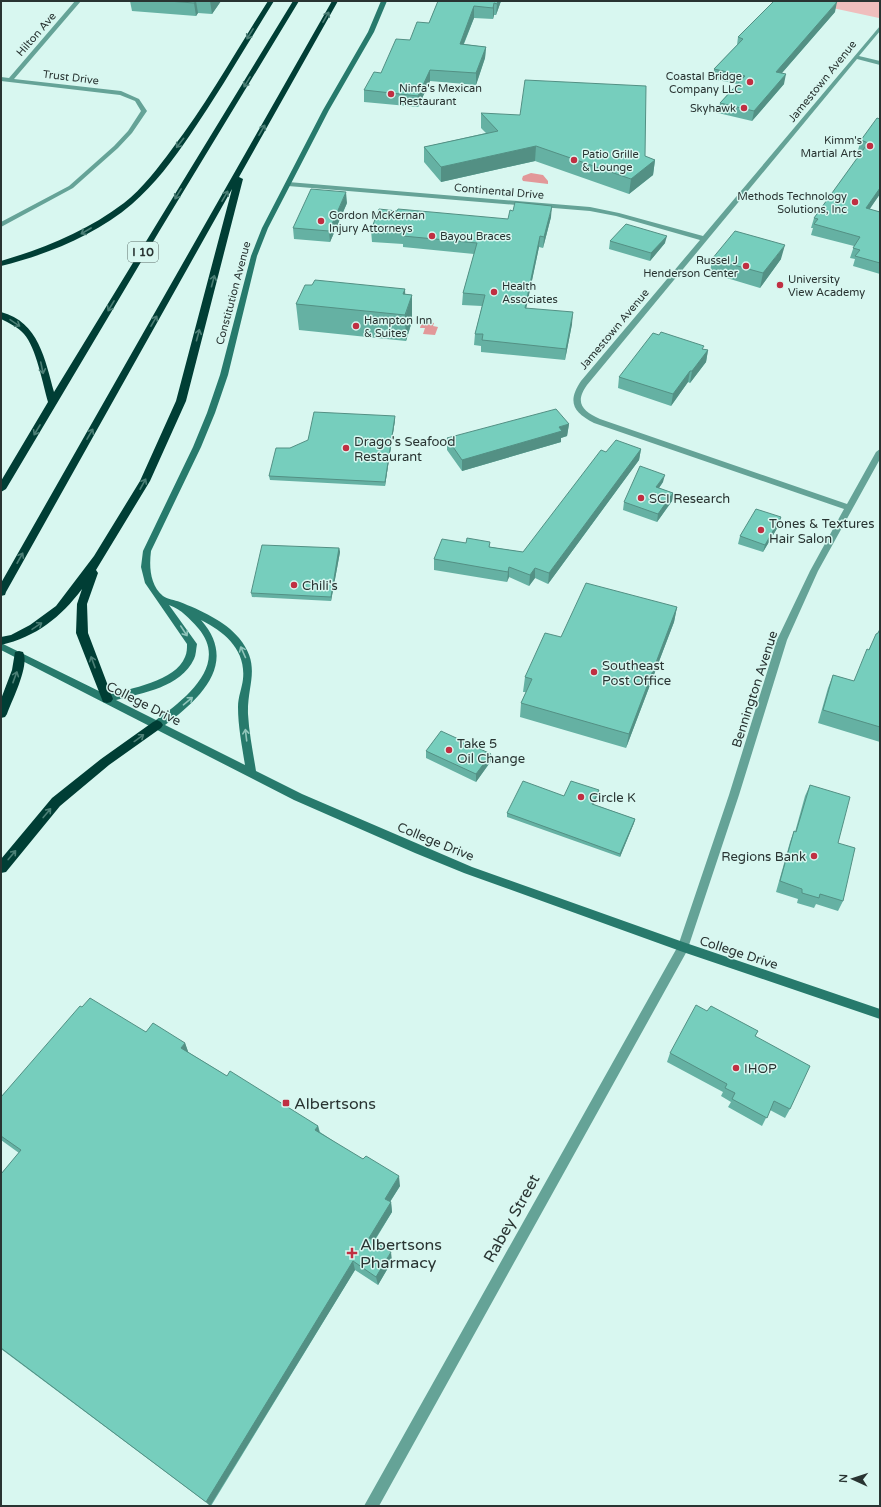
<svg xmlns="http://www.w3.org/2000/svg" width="881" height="1507" font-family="'Varela Round',sans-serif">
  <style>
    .green { fill: #efbebd }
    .water { fill: #e29899 }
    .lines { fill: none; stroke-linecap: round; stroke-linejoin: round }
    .street { fill: #65a397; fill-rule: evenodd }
    .secondary { fill: #277a6c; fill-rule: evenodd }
    .highway { fill: #003e35; fill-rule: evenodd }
    .wall { fill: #65b1a3 }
    .shaded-wall { fill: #539084 }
    .building { fill: #76cebd; stroke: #539084 }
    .oneway { stroke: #4c7f76 }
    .oneway2 { stroke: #91c5bb }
    .poi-dot { fill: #c02f42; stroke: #d8f7f0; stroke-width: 1.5 }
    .labels { text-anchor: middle; stroke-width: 3; stroke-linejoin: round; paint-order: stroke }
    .far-street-label { font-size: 11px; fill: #293432; stroke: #d8f7f0 }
    .far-poi-label { font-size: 11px; fill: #293432; stroke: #d8f7f0; text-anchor: start }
    .shield { fill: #d8f7f0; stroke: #5e6e6b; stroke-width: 1 }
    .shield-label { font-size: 12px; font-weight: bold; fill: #293432 }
    .poi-label { font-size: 13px; fill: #293432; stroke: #d8f7f0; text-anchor: start }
    .street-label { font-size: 13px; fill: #293432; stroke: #d8f7f0 }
    .near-poi-label { font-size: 16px; fill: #293432; stroke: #d8f7f0; text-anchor: start }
    .near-street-label { font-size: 16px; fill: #293432; stroke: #d8f7f0 }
  </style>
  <rect width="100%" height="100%" fill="#d8f7f0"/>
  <path class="green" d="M 800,1 L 880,1 L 880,18 L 879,18 Z"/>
  <path class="water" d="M 531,173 L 543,175 L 548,181 L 548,184 L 523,181 L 522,179 L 523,176 Z
    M 422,321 L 434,323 L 433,326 L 438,327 L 435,335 L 423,334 L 425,328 L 420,328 Z"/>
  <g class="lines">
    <path class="street" d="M 75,1 L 81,1 L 14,79 L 121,91 L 139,99 L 147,111 L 132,133 L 118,148 L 73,188 L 1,227 L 1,222 L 69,186 L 114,146 L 128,131 L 141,111 L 135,101 L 120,95 L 1,81 L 1,77 L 9,78 Z
      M 880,26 L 880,31 L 859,56 L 880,61 L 880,65 L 857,59 L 587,385 C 574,403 583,411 600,419 L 847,504 L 876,452 L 880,449 L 880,459 L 818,571 L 787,640 L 739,795 L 687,951 L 379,1506 L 364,1506 L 678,946 L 729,795 L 777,640 L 810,571 L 844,509 L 594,423 C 573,412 567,402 581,381 L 700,240 L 616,216 L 590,211 L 288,186 L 285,184 L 288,182 L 590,207 L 619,213 L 703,236 Z"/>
    <path class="secondary" d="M 381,1 L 387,1 L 374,32 L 329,110 L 268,228 L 257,256 L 228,375 L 215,413 L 201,447 L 151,551 C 149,567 150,585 163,596 C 167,599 175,600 180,602 C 200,610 225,621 239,638 C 262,666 247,684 248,714 C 249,733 253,752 256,771 L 302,794 L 472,867 L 683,942 L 880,1009 L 880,1019 L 683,952 L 464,873 L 415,853 L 294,800 L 1,650 L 1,643 L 107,695 C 129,689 176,681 185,657 C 187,653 187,648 187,644 L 145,583 L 141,567 L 143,551 L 193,447 L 207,413 L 220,375 L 251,256 L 262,228 L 323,110 L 368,32 ZM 169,605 C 182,610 189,618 198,628 C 230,665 184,700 156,720 L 116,700 C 143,693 181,687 194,659 C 196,655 196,649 197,644 ZM 201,620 C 225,632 246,650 243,679 C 242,688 238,697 238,707 C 238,726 242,746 245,765 L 165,725 C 200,699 239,663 201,620 Z"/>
    <path class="highway" d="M 268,1 L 274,1 C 246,46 220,91 190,135 C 173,160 155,184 132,204 C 96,235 46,255 1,266 L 1,261 C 45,248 87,231 124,203 C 143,188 158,168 172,149 C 208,102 236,51 268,1 Z
      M 293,1 L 299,1 L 160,230 L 6,489 L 1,492 L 1,481 L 48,402 C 43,385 36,347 24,334 C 18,327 9,323 1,319 L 1,312 C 39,322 45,360 54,392 Z
      M 332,1 L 338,1 L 239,177 L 243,179 L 186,401 L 150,481 L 96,570 L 98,573 L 87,604 L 88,633 L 113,699 L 111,702 L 107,703 L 103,702 L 76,633 L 77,604 L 82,589 C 61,617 36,637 1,645 L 1,637 L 11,635 L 30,625 L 56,606 L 94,556 L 140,481 L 176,401 L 232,189 L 6,592 L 5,595 L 1,596 L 1,583 Z
      M 19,651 L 23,652 C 30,665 12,700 7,714 L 5,717 L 1,718 L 1,699 L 12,670 L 15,652 Z
      M 157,720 L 161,722 L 163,725 L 161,728 L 109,765 L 60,806 L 6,872 L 1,873 L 1,859 L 52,798 L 101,759 L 153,722 Z"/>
  </g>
  <path class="wall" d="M 130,1 L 221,1 L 212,14 L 198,13 L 196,16 L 132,11 Z
    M 438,1 L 501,1 L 496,15 L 494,15 L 493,19 L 474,18 L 464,44 L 486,47 L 485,58 L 476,85 L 430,81 L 418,107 L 364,102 L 364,90 L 381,73 L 410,40 L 429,23 Z
    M 835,12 L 782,73 L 784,84 L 752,121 L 718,113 L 720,103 L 737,84 L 713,79 L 714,69 L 737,45 L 738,37 Z
    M 481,113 L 645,156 L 655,160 L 653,175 L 629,194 L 535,161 L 441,182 L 424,162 L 424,147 L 486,133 L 481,128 Z
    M 880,119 L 880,194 L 869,209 L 880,212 L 880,274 L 853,266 L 855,259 L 850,258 L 854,246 L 811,235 L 813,228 L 811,228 L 814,218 L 862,152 L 858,150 L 861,140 Z
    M 347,203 L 330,242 L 294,239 L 293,228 Z
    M 551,217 L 543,248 L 539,247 L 526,308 L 572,324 L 565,360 L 481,352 L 481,346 L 474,345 L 475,334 L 482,306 L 462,305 L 463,293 L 474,254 L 403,247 L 403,244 L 372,242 L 371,230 L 508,219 Z
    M 610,241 L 665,243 L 650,261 L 609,249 Z
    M 712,259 L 781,259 L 760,288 L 710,273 Z
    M 312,285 L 405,289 L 405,294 L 412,295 L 412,321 L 406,341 L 299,330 L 296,304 Z
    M 704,349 L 708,350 L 706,362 L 690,383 L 688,382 L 671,406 L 618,388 L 619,377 Z
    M 395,420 L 385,486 L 270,480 L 269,476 L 290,448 Z
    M 569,424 L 567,436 L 561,438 L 561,442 L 462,471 L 447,450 L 447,438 Z
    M 641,449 L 639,460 L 548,584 L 535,578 L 529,586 L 509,577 L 507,582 L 434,570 L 434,559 L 466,543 L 523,552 L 606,452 Z
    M 663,482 L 659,488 L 673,493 L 672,501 L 657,522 L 623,510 L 624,502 Z
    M 781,517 L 779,525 L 763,552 L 738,544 L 740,536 Z
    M 339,548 L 340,552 L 331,601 L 252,597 L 251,593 Z
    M 677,607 L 674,622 L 626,748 L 520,717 L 521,703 L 526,692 L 523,692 L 525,677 L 561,637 Z
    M 880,629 L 880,742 L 818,723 L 828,688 L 833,675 L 854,681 L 869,649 Z
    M 426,751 L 491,761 L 476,782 L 426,758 Z
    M 810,785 L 838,843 L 843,901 L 838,911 L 816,904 L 814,908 L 797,903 L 798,899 L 776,892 L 790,842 L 794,831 L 795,832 L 805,796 Z
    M 599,790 L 598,794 L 593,804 L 635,819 L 634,823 L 620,857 L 507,817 L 507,813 L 564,796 Z
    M 82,1007 L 146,1032 L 185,1043 L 188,1052 L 227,1076 L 318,1126 L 320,1132 L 400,1186 L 390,1202 L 391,1202 L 392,1212 L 374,1242 L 392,1261 L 378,1285 L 355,1270 L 211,1506 L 1,1349 L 1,1174 L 19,1153 L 1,1140 L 1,1097 Z
    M 707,1011 L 758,1031 L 755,1037 L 790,1109 L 785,1118 L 770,1110 L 762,1126 L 728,1107 L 731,1102 L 721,1096 L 723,1092 L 667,1062 L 670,1053 Z"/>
  <path class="shaded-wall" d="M 195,1 L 196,1 L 198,13 L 196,16 L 194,3 Z
    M 210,1 L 221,1 L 212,14 Z
    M 498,1 L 501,1 L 496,15 L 497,4 Z
    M 837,2 L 835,12 L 774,82 L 776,72 Z
    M 494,3 L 494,15 L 493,19 L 493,8 Z
    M 474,6 L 474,18 L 459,55 L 460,44 Z
    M 486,47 L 485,58 L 476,85 L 476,73 Z
    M 430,70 L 430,81 L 418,107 L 418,96 Z
    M 786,74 L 784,84 L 752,121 L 754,111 Z
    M 536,146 L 535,161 L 441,182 L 441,167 Z
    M 655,160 L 653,175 L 629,194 L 631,179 Z
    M 880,188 L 880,194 L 863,219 L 866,208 Z
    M 346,192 L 347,203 L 330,242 L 329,231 Z
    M 552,206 L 551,217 L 543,248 L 544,237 Z
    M 540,236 L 539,247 L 524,319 L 525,308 Z
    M 667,236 L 665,243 L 650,261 L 651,253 Z
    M 785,245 L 781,259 L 760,288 L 763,273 Z
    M 405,289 L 406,314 L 412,295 L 412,321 L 406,341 L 405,315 L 403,294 Z
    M 573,312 L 572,324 L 565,360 L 566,349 Z
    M 708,350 L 706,362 L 690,383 L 692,371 Z
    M 690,371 L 688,382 L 671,406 L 673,394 Z
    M 395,416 L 395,420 L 385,486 L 385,482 Z
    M 569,424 L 567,436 L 561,438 L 561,442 L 462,471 L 462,460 Z
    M 641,449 L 639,460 L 548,584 L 549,573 Z
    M 665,475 L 663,482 L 654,495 L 656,487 Z
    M 673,493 L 672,501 L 657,522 L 658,514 Z
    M 781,517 L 779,525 L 763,552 L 765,545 Z
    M 339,548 L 340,552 L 331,601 L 331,597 Z
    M 509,567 L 509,577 L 507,582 L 508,572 Z
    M 535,568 L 535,578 L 529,586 L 530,575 Z
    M 677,607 L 674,622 L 626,748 L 629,734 Z
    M 491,754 L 491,761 L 476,782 L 476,774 Z
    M 599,790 L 598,794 L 592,808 L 592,804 Z
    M 635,819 L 634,823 L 620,857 L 620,854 Z
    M 185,1043 L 189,1054 L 181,1048 Z
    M 318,1126 L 320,1136 L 315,1130 Z
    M 399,1176 L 400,1186 L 386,1208 L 385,1199 Z
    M 391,1202 L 392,1212 L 370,1247 L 369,1238 Z
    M 391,1252 L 392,1261 L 378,1285 L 376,1277 Z
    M 353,1261 L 355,1270 L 210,1506 L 206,1502 Z"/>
  <path class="building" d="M 168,1 L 195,1 L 194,3 Z
    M 438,1 L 498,1 L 497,4 L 494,3 L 493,8 L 474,6 L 460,44 L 486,47 L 476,73 L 430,70 L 418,96 L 364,90 L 374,72 L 381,73 L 396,39 L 410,40 L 417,22 L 429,23 Z
    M 774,1 L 831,1 L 837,2 L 776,72 L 786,74 L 754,111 L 720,103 L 745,76 L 714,69 L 743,39 L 738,37 Z
    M 525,80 L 646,86 L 645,156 L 655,160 L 631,179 L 536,146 L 441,167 L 424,147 L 498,131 L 481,113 L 520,115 Z
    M 877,118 L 880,119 L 880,188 L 866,208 L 880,212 L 880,263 L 855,256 L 860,250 L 853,248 L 860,237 L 814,224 L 818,219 L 814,218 L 868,143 L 861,140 Z
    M 311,189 L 346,192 L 329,231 L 293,228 Z
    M 515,202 L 552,206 L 544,237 L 540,236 L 525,308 L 573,312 L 566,349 L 482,340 L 483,334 L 475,334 L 485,295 L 463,293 L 477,243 L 403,236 L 404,233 L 371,230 L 379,209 L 397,211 L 398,209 L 508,219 L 510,210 L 513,211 Z
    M 626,224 L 667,236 L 651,253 L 610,241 Z
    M 735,231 L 785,245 L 763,273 L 712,259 Z
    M 315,280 L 405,289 L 403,294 L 412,295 L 405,315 L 296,304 L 305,285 L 312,285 Z
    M 661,332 L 704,346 L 702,349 L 708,350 L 692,371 L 690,371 L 673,394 L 619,377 L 653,333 L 659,335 Z
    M 556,409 L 569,424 L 559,427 L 562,431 L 462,460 L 447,438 Z
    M 314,412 L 395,416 L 385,482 L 269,476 L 276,448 L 290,448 L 308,440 Z
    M 616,440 L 641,449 L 549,573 L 535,568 L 530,575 L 509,567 L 508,572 L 434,559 L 442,539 L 466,543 L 467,538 L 490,542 L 489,547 L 523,552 L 601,450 L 606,452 Z
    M 640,466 L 665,475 L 656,487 L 673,493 L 658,514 L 624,502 Z
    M 756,509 L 781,517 L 765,545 L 740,536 Z
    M 262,545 L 339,548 L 331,597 L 251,593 Z
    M 586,583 L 677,607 L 629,734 L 521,703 L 532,679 L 525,677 L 545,633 L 561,637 Z
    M 880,629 L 880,727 L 823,710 L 833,675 L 854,681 L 867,649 L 869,650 L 876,634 L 878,633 Z
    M 441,731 L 491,754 L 476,774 L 426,751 Z
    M 523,781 L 564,796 L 571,781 L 599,790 L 592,804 L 635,819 L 620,854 L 507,813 Z
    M 810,785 L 850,797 L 838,843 L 855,848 L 843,901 L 820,894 L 819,898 L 802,893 L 802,889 L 780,881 L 794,831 L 796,832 Z
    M 90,998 L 146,1032 L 153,1023 L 185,1043 L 181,1048 L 227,1076 L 230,1071 L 318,1126 L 315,1130 L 363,1159 L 366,1156 L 399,1176 L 385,1199 L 391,1202 L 369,1238 L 391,1252 L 376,1277 L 353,1261 L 206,1502 L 1,1348 L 1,1174 L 21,1150 L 1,1136 L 1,1097 L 80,1006 L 82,1007 Z
    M 696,1005 L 707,1011 L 711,1006 L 758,1031 L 755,1036 L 810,1066 L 790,1109 L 774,1101 L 767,1118 L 732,1099 L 735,1093 L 725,1088 L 727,1084 L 670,1053 Z"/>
  <defs><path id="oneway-shaft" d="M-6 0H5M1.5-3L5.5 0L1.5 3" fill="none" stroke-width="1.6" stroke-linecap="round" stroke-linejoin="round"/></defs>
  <g class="oneway">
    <use href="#oneway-shaft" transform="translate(326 17) rotate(-60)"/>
    <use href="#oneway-shaft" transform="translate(250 34) rotate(122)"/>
    <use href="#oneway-shaft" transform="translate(247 82) rotate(121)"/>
    <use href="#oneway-shaft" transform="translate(262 130) rotate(-60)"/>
    <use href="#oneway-shaft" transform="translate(180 143) rotate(128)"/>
    <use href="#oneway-shaft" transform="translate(178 194) rotate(122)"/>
    <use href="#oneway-shaft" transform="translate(225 196) rotate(-60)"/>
    <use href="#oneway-shaft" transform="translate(86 231) rotate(150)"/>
    <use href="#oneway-shaft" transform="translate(213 281) rotate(-75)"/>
    <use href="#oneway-shaft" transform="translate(111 306) rotate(121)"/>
    <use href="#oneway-shaft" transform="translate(154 321) rotate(-60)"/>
    <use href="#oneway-shaft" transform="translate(15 323) rotate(34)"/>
    <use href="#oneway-shaft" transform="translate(198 335) rotate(-75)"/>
    <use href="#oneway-shaft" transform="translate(42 368) rotate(78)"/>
    <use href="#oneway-shaft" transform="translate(37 430) rotate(121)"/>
    <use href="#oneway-shaft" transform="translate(90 434) rotate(-60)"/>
    <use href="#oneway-shaft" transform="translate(143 484) rotate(-61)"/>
    <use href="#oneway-shaft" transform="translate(20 558) rotate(-61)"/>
    <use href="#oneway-shaft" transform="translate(37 626) rotate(-34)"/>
    <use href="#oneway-shaft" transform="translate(93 662) rotate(-110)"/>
    <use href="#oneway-shaft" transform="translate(15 677) rotate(-70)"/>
    <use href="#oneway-shaft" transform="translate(139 738) rotate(-36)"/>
    <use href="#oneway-shaft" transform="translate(47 813) rotate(-50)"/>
    <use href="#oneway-shaft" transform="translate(12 855) rotate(-50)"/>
  </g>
  <g class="oneway2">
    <use href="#oneway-shaft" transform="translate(184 631) rotate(57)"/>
    <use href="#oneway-shaft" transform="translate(243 652) rotate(-114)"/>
    <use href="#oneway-shaft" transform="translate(188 701) rotate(-40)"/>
    <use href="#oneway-shaft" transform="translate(246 735) rotate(-97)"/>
  </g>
  <g class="poi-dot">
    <circle cx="750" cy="82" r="4"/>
    <circle cx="391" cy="94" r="4"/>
    <circle cx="744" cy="108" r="4"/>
    <circle cx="870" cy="146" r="4"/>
    <circle cx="574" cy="160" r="4"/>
    <circle cx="855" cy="202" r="4"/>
    <circle cx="321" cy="221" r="4"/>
    <circle cx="432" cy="236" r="4"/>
    <circle cx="746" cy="266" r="4"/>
    <circle cx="780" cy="285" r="4"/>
    <circle cx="494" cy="292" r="4"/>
    <circle cx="356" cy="326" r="4"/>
    <circle cx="346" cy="448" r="4"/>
    <circle cx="641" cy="498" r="4"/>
    <circle cx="761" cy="530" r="4"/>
    <circle cx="294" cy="585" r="4"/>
    <circle cx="594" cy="672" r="4"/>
    <circle cx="449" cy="750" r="4"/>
    <circle cx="581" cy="797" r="4"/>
    <circle cx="814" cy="856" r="4"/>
    <circle cx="736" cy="1068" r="4"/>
    <rect x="282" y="1099" width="8" height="8" rx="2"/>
    <path d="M350 1247h4v4h4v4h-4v4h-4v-4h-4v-4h4z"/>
  </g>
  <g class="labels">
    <g class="far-street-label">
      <text transform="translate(36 34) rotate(-49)" y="4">Hilton Ave</text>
      <text transform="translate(71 77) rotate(7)" y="4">Trust Drive</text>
      <text transform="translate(822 81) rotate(-51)" y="4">Jamestown Avenue</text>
      <text transform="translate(499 191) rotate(5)" y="4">Continental Drive</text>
      <text transform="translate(233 293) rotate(-75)" y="4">Constitution Avenue</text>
      <text transform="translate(614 329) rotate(-50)" y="4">Jamestown Avenue</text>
    </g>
    <g class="far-poi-label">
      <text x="742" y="80" text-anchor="end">Coastal Bridge<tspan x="742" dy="13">Company LLC</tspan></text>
      <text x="399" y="92">Ninfa's Mexican<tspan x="399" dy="13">Restaurant</tspan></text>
      <text x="736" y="112" text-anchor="end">Skyhawk</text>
      <text x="862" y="144" text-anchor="end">Kimm's<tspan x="862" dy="13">Martial Arts</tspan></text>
      <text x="582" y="158">Patio Grille<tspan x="582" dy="13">&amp; Lounge</tspan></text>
      <text x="847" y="200" text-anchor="end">Methods Technology<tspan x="847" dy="13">Solutions, Inc</tspan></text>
      <text x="329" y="219">Gordon McKernan<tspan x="329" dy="13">Injury Attorneys</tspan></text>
      <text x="440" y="240">Bayou Braces</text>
      <text x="738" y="264" text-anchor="end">Russel J<tspan x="738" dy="13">Henderson Center</tspan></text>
      <text x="788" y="283">University<tspan x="788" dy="13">View Academy</tspan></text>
      <text x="502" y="290">Health<tspan x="502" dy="13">Associates</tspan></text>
      <text x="364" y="324">Hampton Inn<tspan x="364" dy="13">&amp; Suites</tspan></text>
    </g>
    <rect class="shield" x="128" y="242" width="30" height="20" rx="3"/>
    <g class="shield-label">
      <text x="143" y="256">I 10</text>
    </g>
    <g class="poi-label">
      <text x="354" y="446">Drago's Seafood<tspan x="354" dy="15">Restaurant</tspan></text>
      <text x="649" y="503">SCI Research</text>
      <text x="769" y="528">Tones &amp; Textures<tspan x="769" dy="15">Hair Salon</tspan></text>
      <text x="302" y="590">Chili's</text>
      <text x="602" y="670">Southeast<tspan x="602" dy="15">Post Office</tspan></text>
      <text x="457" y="748">Take 5<tspan x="457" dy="15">Oil Change</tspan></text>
      <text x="589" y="802">Circle K</text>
      <text x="806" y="861" text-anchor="end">Regions Bank</text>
      <text x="744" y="1073">IHOP</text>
    </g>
    <g class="street-label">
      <text transform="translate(754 689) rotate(-72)" y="5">Bennington Avenue</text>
      <text transform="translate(144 703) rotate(27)" y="5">College Drive</text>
      <text transform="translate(436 841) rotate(22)" y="5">College Drive</text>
      <text transform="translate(739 952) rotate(18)" y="5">College Drive</text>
    </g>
    <g class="near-poi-label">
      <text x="294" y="1109">Albertsons</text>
      <text x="360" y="1250">Albertsons<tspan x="360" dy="18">Pharmacy</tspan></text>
    </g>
    <g class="near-street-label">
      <text transform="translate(511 1218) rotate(-61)" y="6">Rabey Street</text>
    </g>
  </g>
  <rect width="881" height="1507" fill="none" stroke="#293432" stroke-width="4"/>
  <g transform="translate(853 1479) rotate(273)" stroke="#d8f7f0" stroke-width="3" paint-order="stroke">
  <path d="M0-3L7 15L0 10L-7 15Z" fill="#293432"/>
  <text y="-6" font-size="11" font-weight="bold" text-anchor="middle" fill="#293432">N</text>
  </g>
</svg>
